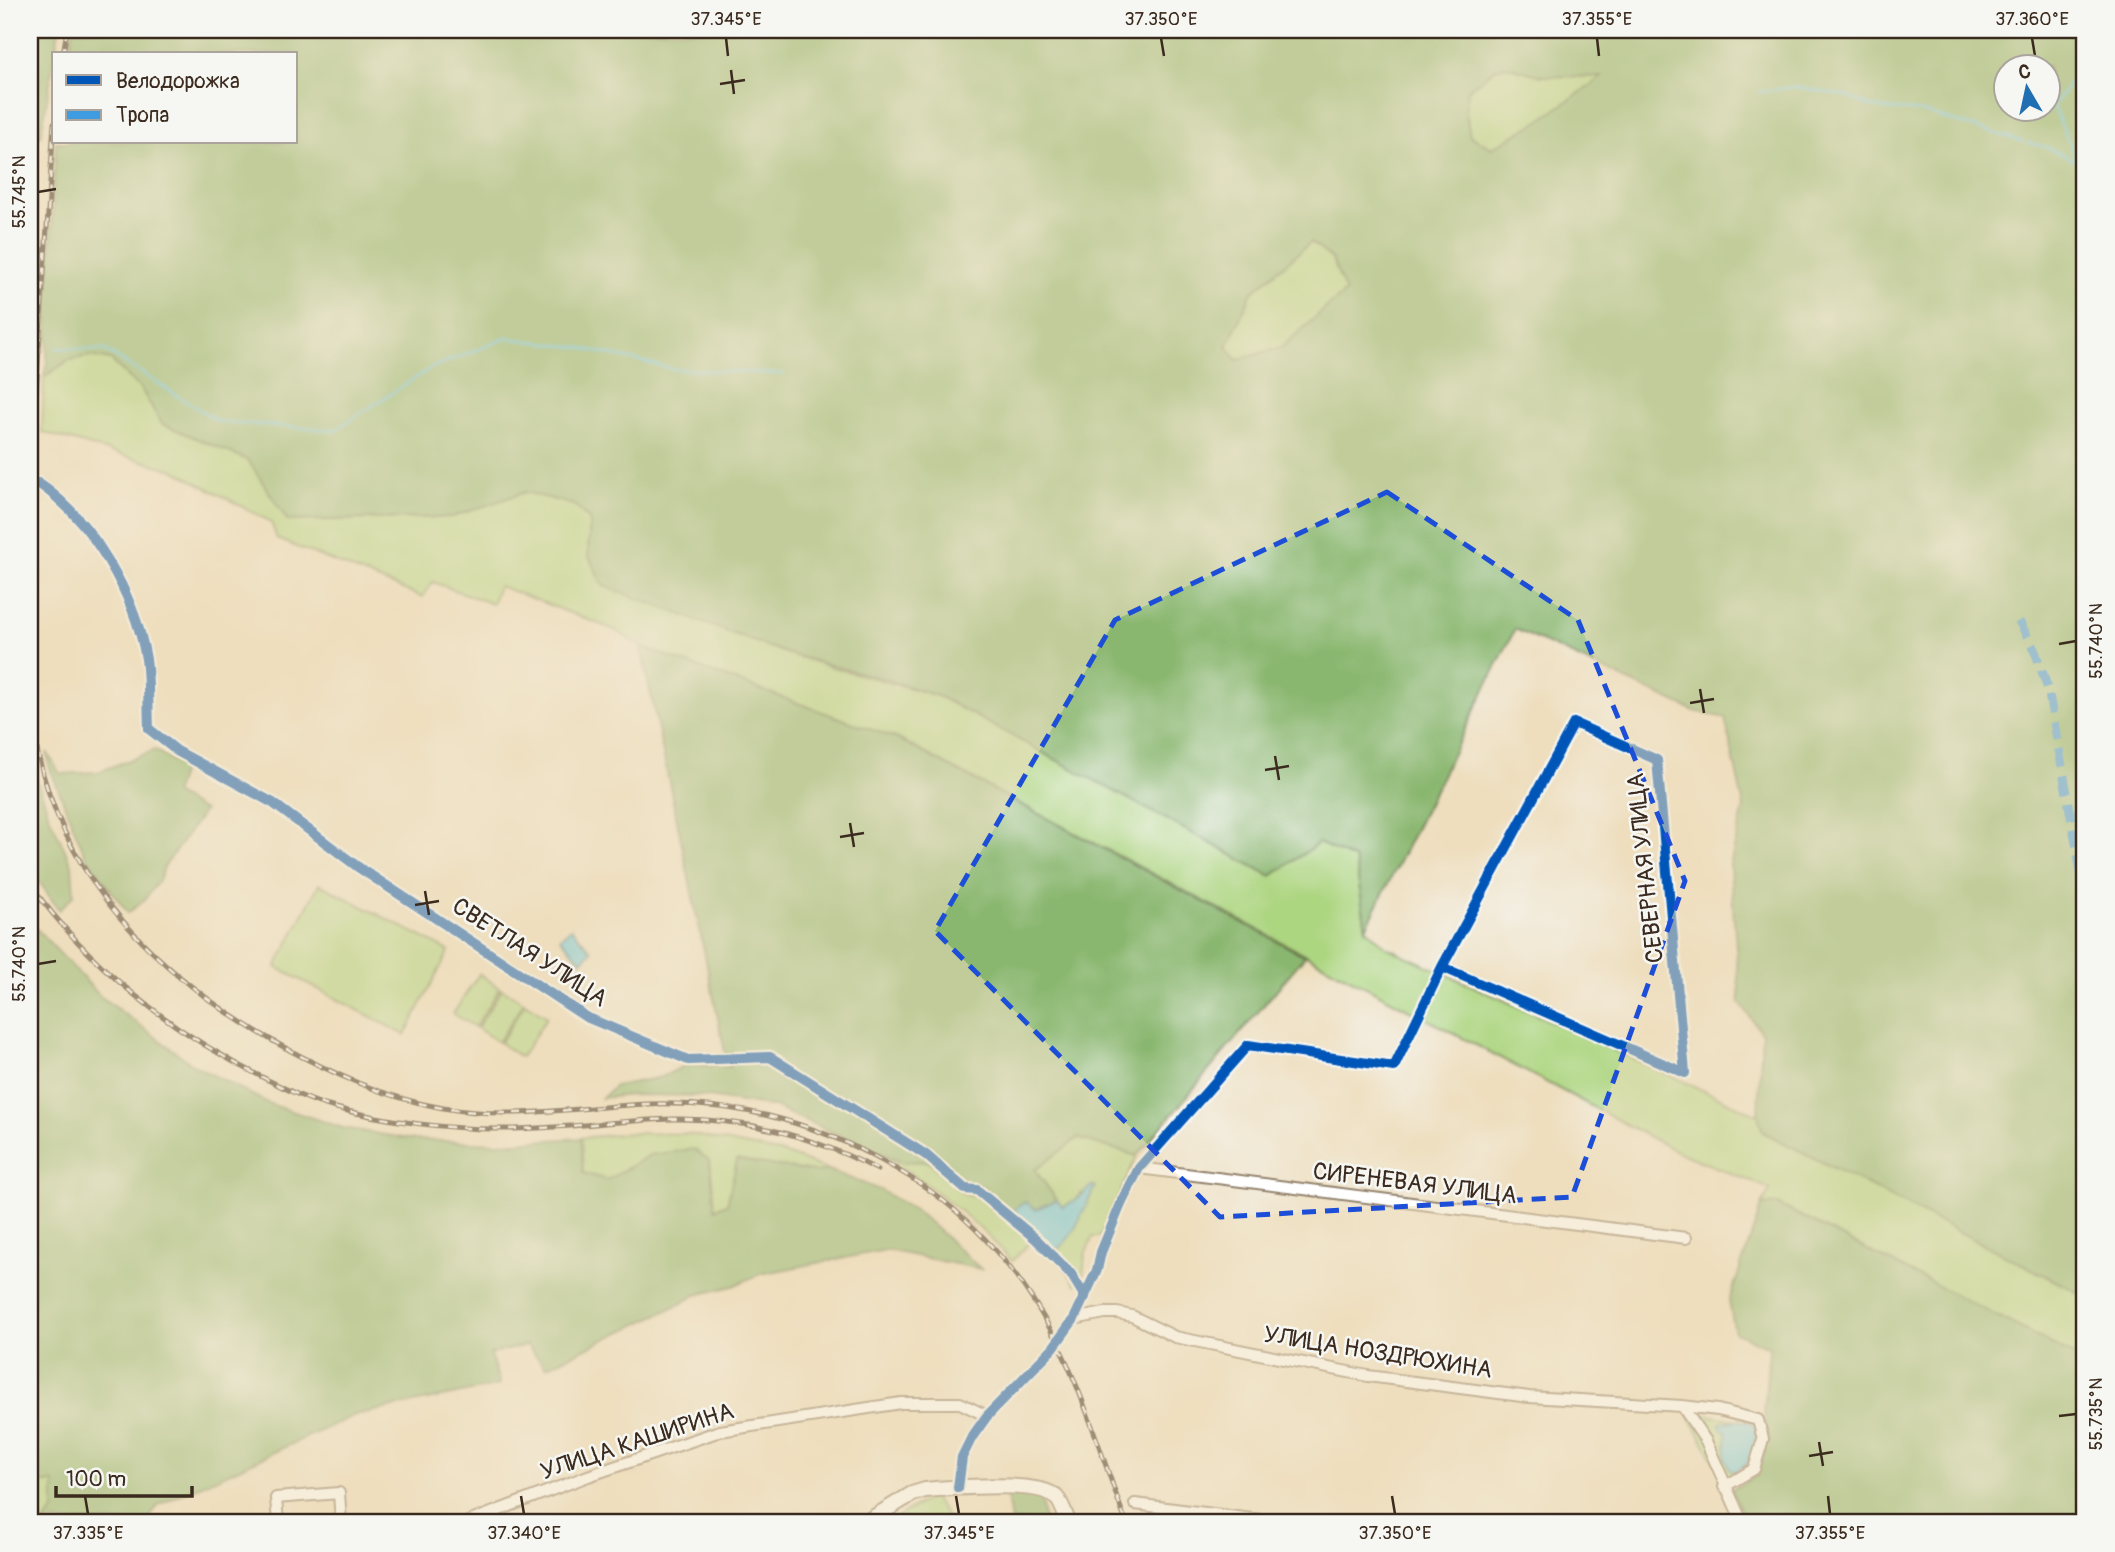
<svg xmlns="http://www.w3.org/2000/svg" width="2115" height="1552" font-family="Pangolin,sans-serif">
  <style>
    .green { fill: #add681; stroke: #748050; stroke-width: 2 }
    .forest { fill: #8ab76f; stroke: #627046; stroke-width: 2; fill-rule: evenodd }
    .water { fill: #62c6e0; stroke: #4e787f; stroke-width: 2 }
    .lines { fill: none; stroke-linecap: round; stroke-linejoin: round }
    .stream { stroke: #62c6e0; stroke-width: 2.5 }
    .minor-casing { stroke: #94846e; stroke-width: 14 }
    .tertiary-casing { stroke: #94846e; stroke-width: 18 }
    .minor { stroke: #fff; stroke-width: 10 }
    .tertiary { stroke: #fff; stroke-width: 14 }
    .rail-casing { stroke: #3b2a1e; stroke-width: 5 }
    .rail { stroke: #f6f6f2; stroke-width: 2.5; stroke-dasharray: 8; stroke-linecap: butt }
    .quiet { stroke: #3f9ce0; stroke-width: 9; stroke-dasharray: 18 9; stroke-linecap: butt }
    .cycleway-casing { stroke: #f6f6f2; stroke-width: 15 }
    .cycleway { stroke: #0057b8; stroke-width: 10 }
    .marked { fill: none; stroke: #1d4ed8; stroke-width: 5; stroke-dasharray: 14 9; stroke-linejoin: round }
    .ticks { fill: none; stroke: #3b2a1e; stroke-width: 2.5 }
    .labels { text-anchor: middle; stroke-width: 5; stroke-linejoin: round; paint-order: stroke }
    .street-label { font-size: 24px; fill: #3b2a1e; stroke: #f6f6f2 }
    .neatline { fill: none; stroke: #3b2a1e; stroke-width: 2.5 }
    .ticks-label { font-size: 18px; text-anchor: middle; fill: #3b2a1e }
  </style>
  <rect width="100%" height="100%" fill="#f6f6f2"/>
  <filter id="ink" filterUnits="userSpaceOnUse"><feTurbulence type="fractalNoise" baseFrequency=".0143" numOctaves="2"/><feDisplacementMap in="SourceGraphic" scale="14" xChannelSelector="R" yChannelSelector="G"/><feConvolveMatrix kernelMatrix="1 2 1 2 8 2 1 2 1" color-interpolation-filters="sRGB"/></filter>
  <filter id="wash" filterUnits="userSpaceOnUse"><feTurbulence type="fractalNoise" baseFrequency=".00686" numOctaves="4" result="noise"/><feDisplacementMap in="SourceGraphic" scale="28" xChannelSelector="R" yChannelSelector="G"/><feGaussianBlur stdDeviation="1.57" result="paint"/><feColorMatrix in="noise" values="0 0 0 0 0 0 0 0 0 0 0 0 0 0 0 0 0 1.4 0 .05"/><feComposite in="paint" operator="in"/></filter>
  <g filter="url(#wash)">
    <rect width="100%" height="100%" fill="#eedebe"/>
    <path class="green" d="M 1507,66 L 1542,76 L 1603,76 L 1539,122 L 1492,148 L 1470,136 L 1466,112 L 1468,90 L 1495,69 Z
      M 1311,242 L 1332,259 L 1346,292 L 1327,307 L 1282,348 L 1237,361 L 1227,346 L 1252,292 Z
      M 90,356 L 111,360 L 141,389 L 163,424 L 248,460 L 288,521 L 452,517 L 525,491 L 574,505 L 590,520 L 588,555 L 764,644 C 820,667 882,679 940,697 L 1271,876 L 1319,843 L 1355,860 L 1366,928 L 1386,947 L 1758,1115 L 1763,1132 L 2085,1296 L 2085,1361 L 1777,1204 L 1762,1205 L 1770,1189 L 1678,1152 L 898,739 L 641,647 L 615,630 L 499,586 L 492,604 L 433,582 L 422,597 L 277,539 L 271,522 L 174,470 L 42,432 L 44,377 L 69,360 Z
      M 319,884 L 449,951 L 405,1035 L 276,967 Z
      M 479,974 L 500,988 L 475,1027 L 453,1014 Z
      M 502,989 L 524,1002 L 498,1042 L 477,1028 Z
      M 525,1003 L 547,1017 L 521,1057 L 500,1043 Z
      M 631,1133 L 689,1134 L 783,1153 L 829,1170 L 815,1172 L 714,1209 L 710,1161 L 650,1155 L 607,1180 L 583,1173 L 581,1138 Z
      M 1078,1138 L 1137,1156 L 1100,1237 L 1093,1237 L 1085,1255 L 1083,1276 L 1076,1285 L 1055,1251 C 1071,1232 1086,1220 1081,1193 L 1073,1202 L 1062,1207 L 1035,1170 Z
      M 863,1144 L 901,1162 L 928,1161 L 963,1193 L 976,1196 L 1033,1239 L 1012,1261 C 969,1214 919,1175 863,1144 Z
      M 1687,1412 L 1737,1420 L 1726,1422 L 1721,1428 L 1727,1433 C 1727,1447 1722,1464 1734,1472 L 1734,1477 L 1726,1481 Z
      M 30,1483 L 54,1483 L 54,1510 L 45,1522 L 30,1522 Z
      M 932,1496 L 950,1522 L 890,1522 Z"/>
    <path class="forest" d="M 30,30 L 59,30 L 41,135 L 30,149 Z
      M 73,30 L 2085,30 L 2085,1296 L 1763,1132 L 1758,1115 L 1762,1034 L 1740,1003 L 1730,865 L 1744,808 L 1725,718 L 1694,711 L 1515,629 L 1366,928 L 1355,860 L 1319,843 L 1271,876 L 940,697 L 888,680 L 788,654 L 603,586 L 588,555 L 590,520 L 574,505 L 525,492 L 452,517 L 288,521 L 248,460 L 162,424 L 141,389 L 111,360 L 90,356 L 69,360 L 44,377 L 47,362 L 48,299 L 56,142 L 296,142 L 296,54 L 69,54 ZM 1507,66 L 1542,76 L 1602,77 L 1539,121 L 1492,148 L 1470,136 L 1466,112 L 1468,90 L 1495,69 ZM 2048,66 L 2048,108 L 2007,108 L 2007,66 ZM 1311,242 L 1332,259 L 1346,292 L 1327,307 L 1282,347 L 1237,360 L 1227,346 L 1252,292 Z
      M 30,156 L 38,224 L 33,312 L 30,330 Z
      M 641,647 L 898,739 L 1305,956 L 1137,1156 L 1078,1138 L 1035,1170 L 1057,1200 L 1036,1209 L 1025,1202 L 1011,1212 L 982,1186 L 967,1184 L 941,1161 L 901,1162 L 774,1107 L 701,1096 L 632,1095 L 602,1098 L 615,1086 L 662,1077 L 686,1065 L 730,1067 L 725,1052 Z
      M 155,750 L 183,768 L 174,794 L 204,811 L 164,867 L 160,879 L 143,901 L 128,913 L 85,855 L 49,766 L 47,752 L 60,774 L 98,772 Z
      M 30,759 L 50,818 L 72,865 L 74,895 L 59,910 L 30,869 Z
      M 30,922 L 100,996 L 195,1066 L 270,1104 L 343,1128 L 415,1140 L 499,1143 L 581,1138 L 583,1173 L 607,1180 L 650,1155 L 694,1149 L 710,1161 L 715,1209 L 727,1204 L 737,1160 L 815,1172 L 829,1170 L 880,1190 L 919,1213 L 981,1269 L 886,1250 L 760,1274 L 733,1286 L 696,1295 L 682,1303 L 546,1367 L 527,1345 L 490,1354 L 500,1385 L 355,1415 L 158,1505 L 147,1522 L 45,1522 L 54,1510 L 54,1483 L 30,1483 Z
      M 1777,1204 L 2085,1361 L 2085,1522 L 1746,1522 L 1731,1490 L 1758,1474 L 1768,1440 L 1764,1413 L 1769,1347 L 1735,1333 L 1729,1301 L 1762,1205 Z
      M 1007,1496 L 1041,1497 L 1044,1521 L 1011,1522 Z"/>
    <path class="water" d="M 571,928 L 592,951 L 582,961 L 560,938 Z
      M 1092,1186 L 1095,1187 C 1084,1208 1075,1238 1055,1251 L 1016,1216 L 1015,1209 L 1025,1202 L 1036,1209 L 1057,1200 L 1063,1207 L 1073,1202 Z
      M 1737,1420 L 1750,1422 L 1758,1427 C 1756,1453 1758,1460 1734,1472 L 1730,1470 L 1725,1459 L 1727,1433 L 1721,1428 L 1720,1423 Z"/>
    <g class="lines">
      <path class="stream" d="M 2085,62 L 2053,106 L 2085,179
        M 1759,92 L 1793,87 L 1843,95 L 1875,108 L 1922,112 L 2024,142
        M 2029,143 L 2046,147 L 2074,160
        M 57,348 L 105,350 L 219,422 L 335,430 L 431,368 L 507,338 L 581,348 L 674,369 L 784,374"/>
    </g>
  </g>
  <g filter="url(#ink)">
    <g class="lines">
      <defs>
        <path id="minor" d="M 38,483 C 92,519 135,595 146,659 C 149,681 148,706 149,729 L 177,751 L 273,803 L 358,867 L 586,1017 L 688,1060 L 770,1057 L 926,1155 L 965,1189 L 977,1190 L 1036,1239 L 1071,1274 L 1085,1297
          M 1139,1168 L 1686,1238
          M 1074,1319 L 1105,1313 L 1117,1313 L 1132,1316 L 1175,1337 L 1368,1376 L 1529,1397 L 1682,1406 L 1718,1410 L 1758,1420 L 1763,1439 L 1754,1469 L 1724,1487
          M 1682,1406 L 1706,1441 L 1742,1522
          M 958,1488 L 962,1457 L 972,1437 L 987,1416 L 1053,1348 L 1074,1319 L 1097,1270 L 1101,1252 L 1121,1204 L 1139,1168 L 1248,1045 L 1394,1067 L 1442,967 L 1574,723 L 1657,760 L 1685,1073 L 1442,967
          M 1135,1504 L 1276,1522
          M 278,1522 L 276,1498 L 339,1493 L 341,1522
          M 468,1522 L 588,1476 L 720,1431 L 901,1403 L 960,1403 L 987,1416"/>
        <path id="tertiary" d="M 866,1522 L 912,1494 L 925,1490 C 950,1488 1040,1480 1056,1497 C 1062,1503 1065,1514 1068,1522"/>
      </defs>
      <use href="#minor" class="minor-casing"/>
      <use href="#tertiary" class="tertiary-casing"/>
      <use href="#minor" class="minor"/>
      <use href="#tertiary" class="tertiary"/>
      <defs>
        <path id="rail" d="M 63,54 L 67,30
          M 30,483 L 54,123
          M 30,704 C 45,863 146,970 280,1045 C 331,1073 385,1098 443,1108 C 511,1120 579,1107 648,1104 C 744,1101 826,1125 908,1176 C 972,1215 1025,1277 1058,1344 C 1086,1401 1104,1463 1126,1522
          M 30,884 C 89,967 173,1033 264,1078 C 286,1089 309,1101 332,1107 C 383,1121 452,1130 505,1129 C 562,1129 618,1120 674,1119 C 745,1118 815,1137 878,1170"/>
      </defs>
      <use href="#rail" class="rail-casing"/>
      <use href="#rail" class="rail"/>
      <path class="quiet" d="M 2019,621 L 2035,651 L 2048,689 L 2085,893"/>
      <defs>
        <path id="cycleway" d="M 38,483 C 92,519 135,595 146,659 C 149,681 148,706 149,729 L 177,751 L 273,803 L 358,867 L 586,1017 L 688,1060 L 770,1057 L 926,1155 L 965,1189 L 977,1190 L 1036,1239 L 1071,1274 L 1085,1297
          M 958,1488 L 962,1457 L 972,1437 L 987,1416 L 1053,1348 L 1074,1319 L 1097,1270 L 1101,1252 L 1121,1204 L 1139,1168 L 1248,1045 L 1394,1067 L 1442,967 L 1574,723 L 1657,760 L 1685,1073 L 1442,967"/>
      </defs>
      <use href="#cycleway" class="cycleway-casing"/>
      <use href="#cycleway" class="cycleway"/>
    </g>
  </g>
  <path d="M0 0H2115V1552H0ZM 1387,492 L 1578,620 L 1685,881 L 1572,1197 L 1220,1217 L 935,931 L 1115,620 Z" fill="#eedebe" fill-opacity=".55" fill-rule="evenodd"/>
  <path class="marked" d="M 1387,492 L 1578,620 L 1685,881 L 1572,1197 L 1220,1217 L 935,931 L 1115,620 Z"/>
  <path class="ticks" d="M 726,38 L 728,56M 1161,38 L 1164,56M 1597,38 L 1599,56M 2032,38 L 2035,56M 731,70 L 734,94M 720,84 L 745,80M 38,192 L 56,189M 2059,644 L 2076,641M 1700,689 L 1704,713M 1690,703 L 1714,699M 1275,756 L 1279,780M 1265,770 L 1289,766M 850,823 L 854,847M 840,837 L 864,833M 425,891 L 429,915M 415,905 L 439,901M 38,964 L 56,961M 2059,1416 L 2076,1414M 1819,1442 L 1823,1466M 1809,1456 L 1833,1452M 85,1496 L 88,1514M 521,1496 L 524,1514M 956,1496 L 959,1514M 1392,1496 L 1395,1514M 1828,1496 L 1830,1514"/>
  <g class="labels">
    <g class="street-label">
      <text transform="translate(1645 868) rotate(-96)" y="8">СЕВЕРНАЯ УЛИЦА</text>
      <text transform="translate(530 952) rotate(33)" y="8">СВЕТЛАЯ УЛИЦА</text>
      <text transform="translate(1415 1183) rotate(7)" y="8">СИРЕНЕВАЯ УЛИЦА</text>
      <text transform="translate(1378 1352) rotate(9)" y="8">УЛИЦА НОЗДРЮХИНА</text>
      <text transform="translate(637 1441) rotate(-18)" y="8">УЛИЦА КАШИРИНА</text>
    </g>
  </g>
  <rect width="2115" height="1552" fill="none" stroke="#f6f6f2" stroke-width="77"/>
  <rect x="52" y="52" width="245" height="91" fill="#f6f6f2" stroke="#aba49d" stroke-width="2"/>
  <rect x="66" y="75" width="35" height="10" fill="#0057b8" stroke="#aba49d" stroke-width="2"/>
  <text x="116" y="88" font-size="21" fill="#3b2a1e">Велодорожка</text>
  <rect x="66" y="110" width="35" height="10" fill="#3f9ce0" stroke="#aba49d" stroke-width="2"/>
  <text x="116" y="122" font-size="21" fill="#3b2a1e">Тропа</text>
  <g transform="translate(2027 88) rotate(351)"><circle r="33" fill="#f6f6f2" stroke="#aba49d" stroke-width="2"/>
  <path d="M0-5L12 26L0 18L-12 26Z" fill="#1f6fb2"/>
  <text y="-10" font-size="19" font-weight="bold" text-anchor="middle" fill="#3b2a1e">С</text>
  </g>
  <path d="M56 1486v10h136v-10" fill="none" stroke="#3b2a1e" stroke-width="3.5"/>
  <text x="66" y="1486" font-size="21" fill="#3b2a1e" stroke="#f6f6f2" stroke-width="5" paint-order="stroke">100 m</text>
  <rect x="38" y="38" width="2038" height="1476" class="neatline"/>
  <g class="ticks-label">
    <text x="726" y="25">37.345°E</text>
    <text x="1161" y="25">37.350°E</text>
    <text x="1597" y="25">37.355°E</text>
    <text x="2032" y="25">37.360°E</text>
    <text transform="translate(19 192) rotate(-90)" y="6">55.745°N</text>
    <text transform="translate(2096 641) rotate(-90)" y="6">55.740°N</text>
    <text transform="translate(19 964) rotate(-90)" y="6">55.740°N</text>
    <text transform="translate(2096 1414) rotate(-90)" y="6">55.735°N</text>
    <text x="88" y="1539">37.335°E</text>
    <text x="524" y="1539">37.340°E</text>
    <text x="959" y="1539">37.345°E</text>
    <text x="1395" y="1539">37.350°E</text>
    <text x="1830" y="1539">37.355°E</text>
  </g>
</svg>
